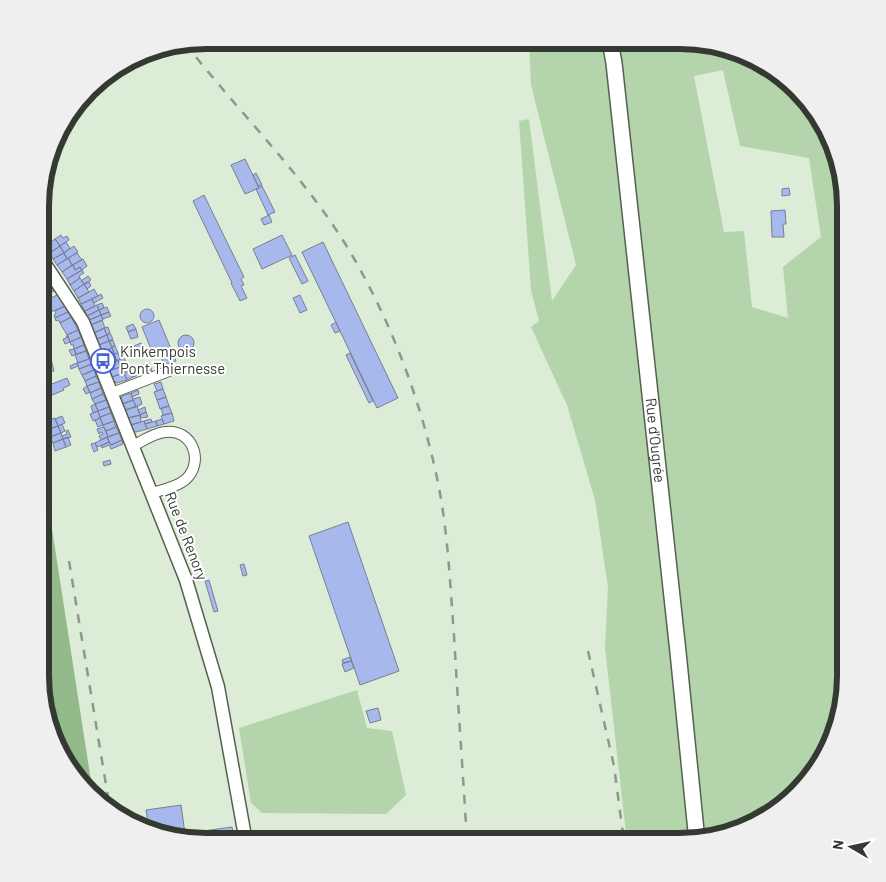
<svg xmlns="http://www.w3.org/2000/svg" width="886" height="882" font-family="Barlow,sans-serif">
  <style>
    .green { fill: #b4d4ac; fill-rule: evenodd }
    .water { fill: #94b98a }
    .building { fill: #a7b8ec; stroke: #787e93 }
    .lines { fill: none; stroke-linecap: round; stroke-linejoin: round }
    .minor-casing { stroke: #546150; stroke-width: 12 }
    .tertiary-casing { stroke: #546150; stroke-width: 15 }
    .primary-casing { stroke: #546150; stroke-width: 18 }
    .minor { stroke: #fff; stroke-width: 10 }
    .tertiary { stroke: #fff; stroke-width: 12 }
    .primary { stroke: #fff; stroke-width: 15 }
    .rail { stroke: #8d998a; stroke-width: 2.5; stroke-dasharray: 9 9; stroke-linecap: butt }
    .labels { text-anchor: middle; stroke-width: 4; stroke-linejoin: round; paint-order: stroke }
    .poi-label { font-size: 15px; fill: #343a32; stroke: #fff; text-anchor: start }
    .street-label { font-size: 15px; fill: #343a32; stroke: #fff }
    .rim { fill: none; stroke: #343a32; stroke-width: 6 }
  </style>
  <rect width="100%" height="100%" fill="#dcecd7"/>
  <path class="green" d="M 529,41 L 702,41 L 763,62 L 812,105 L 837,152 L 846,195 L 846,687 L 824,759 L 781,808 L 734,833 L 691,842 L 627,842 L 605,648 L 608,587 L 595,500 L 567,405 L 531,327 L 539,321 L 531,290 L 519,121 L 529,119 L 552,301 L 576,265 L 531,85 ZM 723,70 L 740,146 L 809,158 L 821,237 L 783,267 L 788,318 L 752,307 L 744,231 L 724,232 L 694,76 Z
    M 357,690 L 367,728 L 392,731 L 406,795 L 386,814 L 262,813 L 251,803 L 239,728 Z"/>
  <path class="water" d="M 41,480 L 48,503 L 93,794 L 74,777 L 49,730 L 40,687 Z"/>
  <path class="building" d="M 245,159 L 259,188 L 245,194 L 231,165 Z
    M 256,173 L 262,185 L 258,186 L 253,175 Z
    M 262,186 L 275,212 L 268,215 L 256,189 Z
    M 789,188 L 790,195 L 782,196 L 782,189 Z
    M 204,195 L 244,277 L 241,279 L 244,285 L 241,286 L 247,298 L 240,301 L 231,283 L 232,283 L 193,201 Z
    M 785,210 L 786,224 L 783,224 L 784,237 L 772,237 L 771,211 Z
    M 269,215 L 272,222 L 264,225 L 261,219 Z
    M 61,235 L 63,238 L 67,236 L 69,240 L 60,246 L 55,239 Z
    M 282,235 L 292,255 L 262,269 L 253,249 Z
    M 55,239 L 60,246 L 50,253 L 45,246 Z
    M 66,242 L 70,248 L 64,253 L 60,246 Z
    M 323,242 L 398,398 L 377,408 L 302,252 Z
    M 60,246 L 64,253 L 53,259 L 50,253 Z
    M 74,246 L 78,252 L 67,259 L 64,253 Z
    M 64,253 L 67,259 L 57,265 L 53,259 Z
    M 77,253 L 82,260 L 72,265 L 68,258 Z
    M 295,255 L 308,281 L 302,284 L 289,258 Z
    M 68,258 L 72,265 L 62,272 L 57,265 Z
    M 83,259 L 87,266 L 82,270 L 80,267 L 75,270 L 73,265 Z
    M 73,265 L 75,270 L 80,267 L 82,270 L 67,279 L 62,272 Z
    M 82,270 L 84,273 L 79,276 L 80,278 L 70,285 L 67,279 Z
    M 43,275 L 44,275 L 48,281 L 43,283 Z
    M 88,276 L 91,280 L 84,284 L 81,281 Z
    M 80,278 L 84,284 L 74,291 L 70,285 Z
    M 48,281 L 54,291 L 42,296 L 43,283 Z
    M 89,282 L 91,286 L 87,289 L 84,284 Z
    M 84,284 L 89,292 L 78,298 L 74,291 Z
    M 94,289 L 98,296 L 81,304 L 78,298 Z
    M 101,294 L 103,298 L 94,303 L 92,299 Z
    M 57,295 L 65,306 L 51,312 L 49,308 L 47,309 L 43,302 Z
    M 300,295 L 307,310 L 300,313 L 293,298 Z
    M 92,299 L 95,306 L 85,311 L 81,304 Z
    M 42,302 L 47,309 L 49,308 L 51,312 L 46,315 L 42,306 Z
    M 102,303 L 104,307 L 99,310 L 97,305 Z
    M 97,305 L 99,310 L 87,316 L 85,311 Z
    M 65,306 L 68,312 L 55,318 L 54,315 L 56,314 L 55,311 Z
    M 107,307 L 109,312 L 101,315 L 99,310 Z
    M140 316a7 7 0 1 1 14 0a7 7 0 1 1-14 0Z
    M 99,310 L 101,315 L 89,320 L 87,316 Z
    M 68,312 L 71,317 L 60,323 L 59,320 L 56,321 L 55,318 Z
    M 109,312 L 111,316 L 103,319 L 101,315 Z
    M 101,315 L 103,320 L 91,325 L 89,320 Z
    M 71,317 L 78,330 L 67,335 L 60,323 Z
    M 102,320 L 105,328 L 94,333 L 91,325 Z
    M 159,320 L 176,361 L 164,365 L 160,354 L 154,356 L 142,327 Z
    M 336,322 L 340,331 L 335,333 L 331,325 Z
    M 133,324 L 136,329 L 128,332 L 126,327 Z
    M 108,327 L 110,333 L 107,335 L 104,328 Z
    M 104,328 L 107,335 L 97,339 L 94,333 Z
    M 136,329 L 138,337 L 131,339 L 128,332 Z
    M 78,330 L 81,337 L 70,342 L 67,335 Z
    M 110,333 L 113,339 L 109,341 L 107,335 Z
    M 107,335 L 109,341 L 99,345 L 97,339 Z
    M178 343a8 8 0 1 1 16 0a8 8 0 1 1-16 0Z
    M 66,336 L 68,336 L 70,342 L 65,344 L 63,339 L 67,338 Z
    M 81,337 L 84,345 L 74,349 L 73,344 L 71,345 L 70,342 Z
    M 113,340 L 115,346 L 112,347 L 109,341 Z
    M 109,341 L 112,348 L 102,352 L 99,345 Z
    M 141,343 L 143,348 L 136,351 L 134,346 Z
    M 84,345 L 86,351 L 76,354 L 74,349 Z
    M 115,346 L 118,353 L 114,354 L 112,347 Z
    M 112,348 L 114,354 L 104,358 L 102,352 Z
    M 74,349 L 76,354 L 72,356 L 69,350 Z
    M 86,351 L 89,359 L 78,363 L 75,355 Z
    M 118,353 L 120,359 L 117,361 L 114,354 Z
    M 350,353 L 373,401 L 369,403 L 346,355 Z
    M 114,354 L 117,361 L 107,365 L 104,358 Z
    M 124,358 L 127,364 L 120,367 L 118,360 Z
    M 51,359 L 54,371 L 50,372 L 46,360 Z
    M 89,359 L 92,364 L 79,369 L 77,363 Z
    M 46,360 L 50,372 L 42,375 L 42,361 Z
    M 118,360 L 120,367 L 109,371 L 107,365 Z
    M 77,363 L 78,366 L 71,369 L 70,366 Z
    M 149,363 L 152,370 L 139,375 L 136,367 Z
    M 92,364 L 94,370 L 82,375 L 79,369 Z
    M 124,365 L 126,372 L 123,373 L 120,367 Z
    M 120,367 L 123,373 L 112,377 L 109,371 Z
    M 136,367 L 139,375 L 133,377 L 131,370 Z
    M 94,370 L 96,376 L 85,381 L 82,375 Z
    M 131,370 L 133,377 L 127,380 L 124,373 Z
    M 124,373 L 127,380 L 117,383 L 113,381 L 112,377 Z
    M 96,376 L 99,382 L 87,386 L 85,381 Z
    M 67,378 L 70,385 L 63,388 L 64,390 L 43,399 L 42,395 L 42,388 Z
    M 99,382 L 101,388 L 90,393 L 87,386 Z
    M 161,382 L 163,389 L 157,391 L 154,384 Z
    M 87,386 L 90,392 L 86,394 L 83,389 Z
    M 101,388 L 103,394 L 92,399 L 90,393 Z
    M 163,389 L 166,397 L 157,400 L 154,392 Z
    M 138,390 L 139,394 L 132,397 L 131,393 Z
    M 131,393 L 133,400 L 122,404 L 121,400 L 122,396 Z
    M 103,394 L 106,400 L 95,404 L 92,399 Z
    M 140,397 L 142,404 L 136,407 L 133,399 Z
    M 166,397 L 169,406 L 160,409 L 157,400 Z
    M 106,400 L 109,407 L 98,411 L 95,404 Z
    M 133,400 L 136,407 L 125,410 L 122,404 Z
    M 95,404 L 98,411 L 93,413 L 91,406 Z
    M 137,406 L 140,415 L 128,418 L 125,410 Z
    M 169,406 L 172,413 L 163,415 L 161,408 Z
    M 109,407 L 111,413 L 100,417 L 98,411 Z
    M 145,407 L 146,412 L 140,415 L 138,410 Z
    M 98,411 L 100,418 L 93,421 L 90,414 Z
    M 146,412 L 148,417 L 140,418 L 140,415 Z
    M 111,413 L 114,421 L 103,425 L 100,417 Z
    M 172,413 L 174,421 L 164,424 L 161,416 Z
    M 140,415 L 141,422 L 131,425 L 128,418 Z
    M 62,416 L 65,423 L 58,426 L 55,419 Z
    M 55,418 L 58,426 L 47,430 L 44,422 Z
    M 100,418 L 103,425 L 98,427 L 95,420 Z
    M 151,419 L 152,422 L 145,424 L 144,421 Z
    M 162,419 L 164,424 L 157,426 L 156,421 Z
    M 114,421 L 116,427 L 106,431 L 103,425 Z
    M 144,421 L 147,429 L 136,432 L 133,431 L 131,425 Z
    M 156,421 L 157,426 L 147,429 L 145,424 Z
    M 62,424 L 65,431 L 61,433 L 58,426 Z
    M 58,426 L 61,433 L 50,437 L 47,430 Z
    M 104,427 L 108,437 L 101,440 L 99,436 L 103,434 L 102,432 L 99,434 L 97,429 Z
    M 116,427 L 119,433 L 108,437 L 106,431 Z
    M 68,430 L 71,437 L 63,439 L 62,436 L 67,434 L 66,431 Z
    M 61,433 L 63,439 L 53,443 L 50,437 Z
    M 119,433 L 122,440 L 111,445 L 107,437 Z
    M 68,437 L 71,445 L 66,447 L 63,439 Z
    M 107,437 L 109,442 L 97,447 L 95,443 Z
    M 63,439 L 66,447 L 55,451 L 53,443 Z
    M 122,440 L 123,444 L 111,449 L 109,445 L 102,448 L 101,446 L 109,442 L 111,445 Z
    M 95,443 L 98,450 L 94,452 L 91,444 Z
    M 110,460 L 111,464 L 104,466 L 103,462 Z
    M 348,522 L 399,671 L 360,685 L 309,536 Z
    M 244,564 L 247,575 L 243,576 L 240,565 Z
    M 209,580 L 218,611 L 214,612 L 205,581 Z
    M 350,657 L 351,661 L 343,663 L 342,660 Z
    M 351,661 L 354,668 L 345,672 L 342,664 Z
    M 378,708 L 381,720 L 370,723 L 366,711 Z
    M 181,805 L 185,834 L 174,835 L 149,828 L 146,810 Z
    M 232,827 L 235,842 L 195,842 L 174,835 Z
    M 343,836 L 396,836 L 396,842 L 343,842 Z"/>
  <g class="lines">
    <defs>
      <path id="minor" d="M 112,393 L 169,371
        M 133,446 C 142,441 154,433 165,432 C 193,428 205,463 185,480 C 177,487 162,490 152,493
        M 42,450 L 46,462"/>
      <path id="tertiary" d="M 43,261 L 83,322 L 186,580 L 218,687 L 246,842"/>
      <g id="primary">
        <path id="s1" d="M 610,41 L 614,63 L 678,652 L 697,841"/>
      </g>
    </defs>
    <use href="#minor" class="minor-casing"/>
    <use href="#tertiary" class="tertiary-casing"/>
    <use href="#primary" class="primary-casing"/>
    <use href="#minor" class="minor"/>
    <use href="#tertiary" class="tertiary"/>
    <use href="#primary" class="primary"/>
    <path class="rail" d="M 185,43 C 239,113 303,174 349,250 C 391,321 420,398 437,478 C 448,530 450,583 454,636 C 458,704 463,773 467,842
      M 69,561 L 110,809
      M 588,651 L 614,766 L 624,842"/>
  </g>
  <defs>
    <symbol id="bus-ring" viewBox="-11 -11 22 22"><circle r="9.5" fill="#fff" stroke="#4a61d6" stroke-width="1.5"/><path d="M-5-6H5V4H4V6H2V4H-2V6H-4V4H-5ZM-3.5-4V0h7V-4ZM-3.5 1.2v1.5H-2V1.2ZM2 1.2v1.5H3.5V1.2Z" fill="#4a61d6"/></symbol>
  </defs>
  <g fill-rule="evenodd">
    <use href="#bus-ring" x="89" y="347" width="28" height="28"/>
  </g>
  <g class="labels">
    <g class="poi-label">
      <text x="120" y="357">Kinkempois<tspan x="120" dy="17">Pont Thiernesse</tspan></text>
    </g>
    <g class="street-label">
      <text dy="5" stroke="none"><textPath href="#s1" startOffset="402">Rue d'Ougrée</textPath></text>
      <text transform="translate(186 536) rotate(69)" y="5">Rue de Renory</text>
    </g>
  </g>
  <path d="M0 0H886V882H0ZM206 49H680A157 157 0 0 1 837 206V676A157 157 0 0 1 680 833H206A157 157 0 0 1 49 676V206A157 157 0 0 1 206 49Z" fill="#efefef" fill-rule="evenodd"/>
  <path class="rim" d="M206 49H680A157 157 0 0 1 837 206V676A157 157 0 0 1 680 833H206A157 157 0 0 1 49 676V206A157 157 0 0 1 206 49Z"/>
  <g transform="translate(851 847) rotate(279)" stroke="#ffffff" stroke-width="4" paint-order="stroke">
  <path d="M0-4L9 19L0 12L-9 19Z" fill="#343a32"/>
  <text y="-8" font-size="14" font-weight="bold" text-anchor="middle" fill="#343a32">N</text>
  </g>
</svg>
